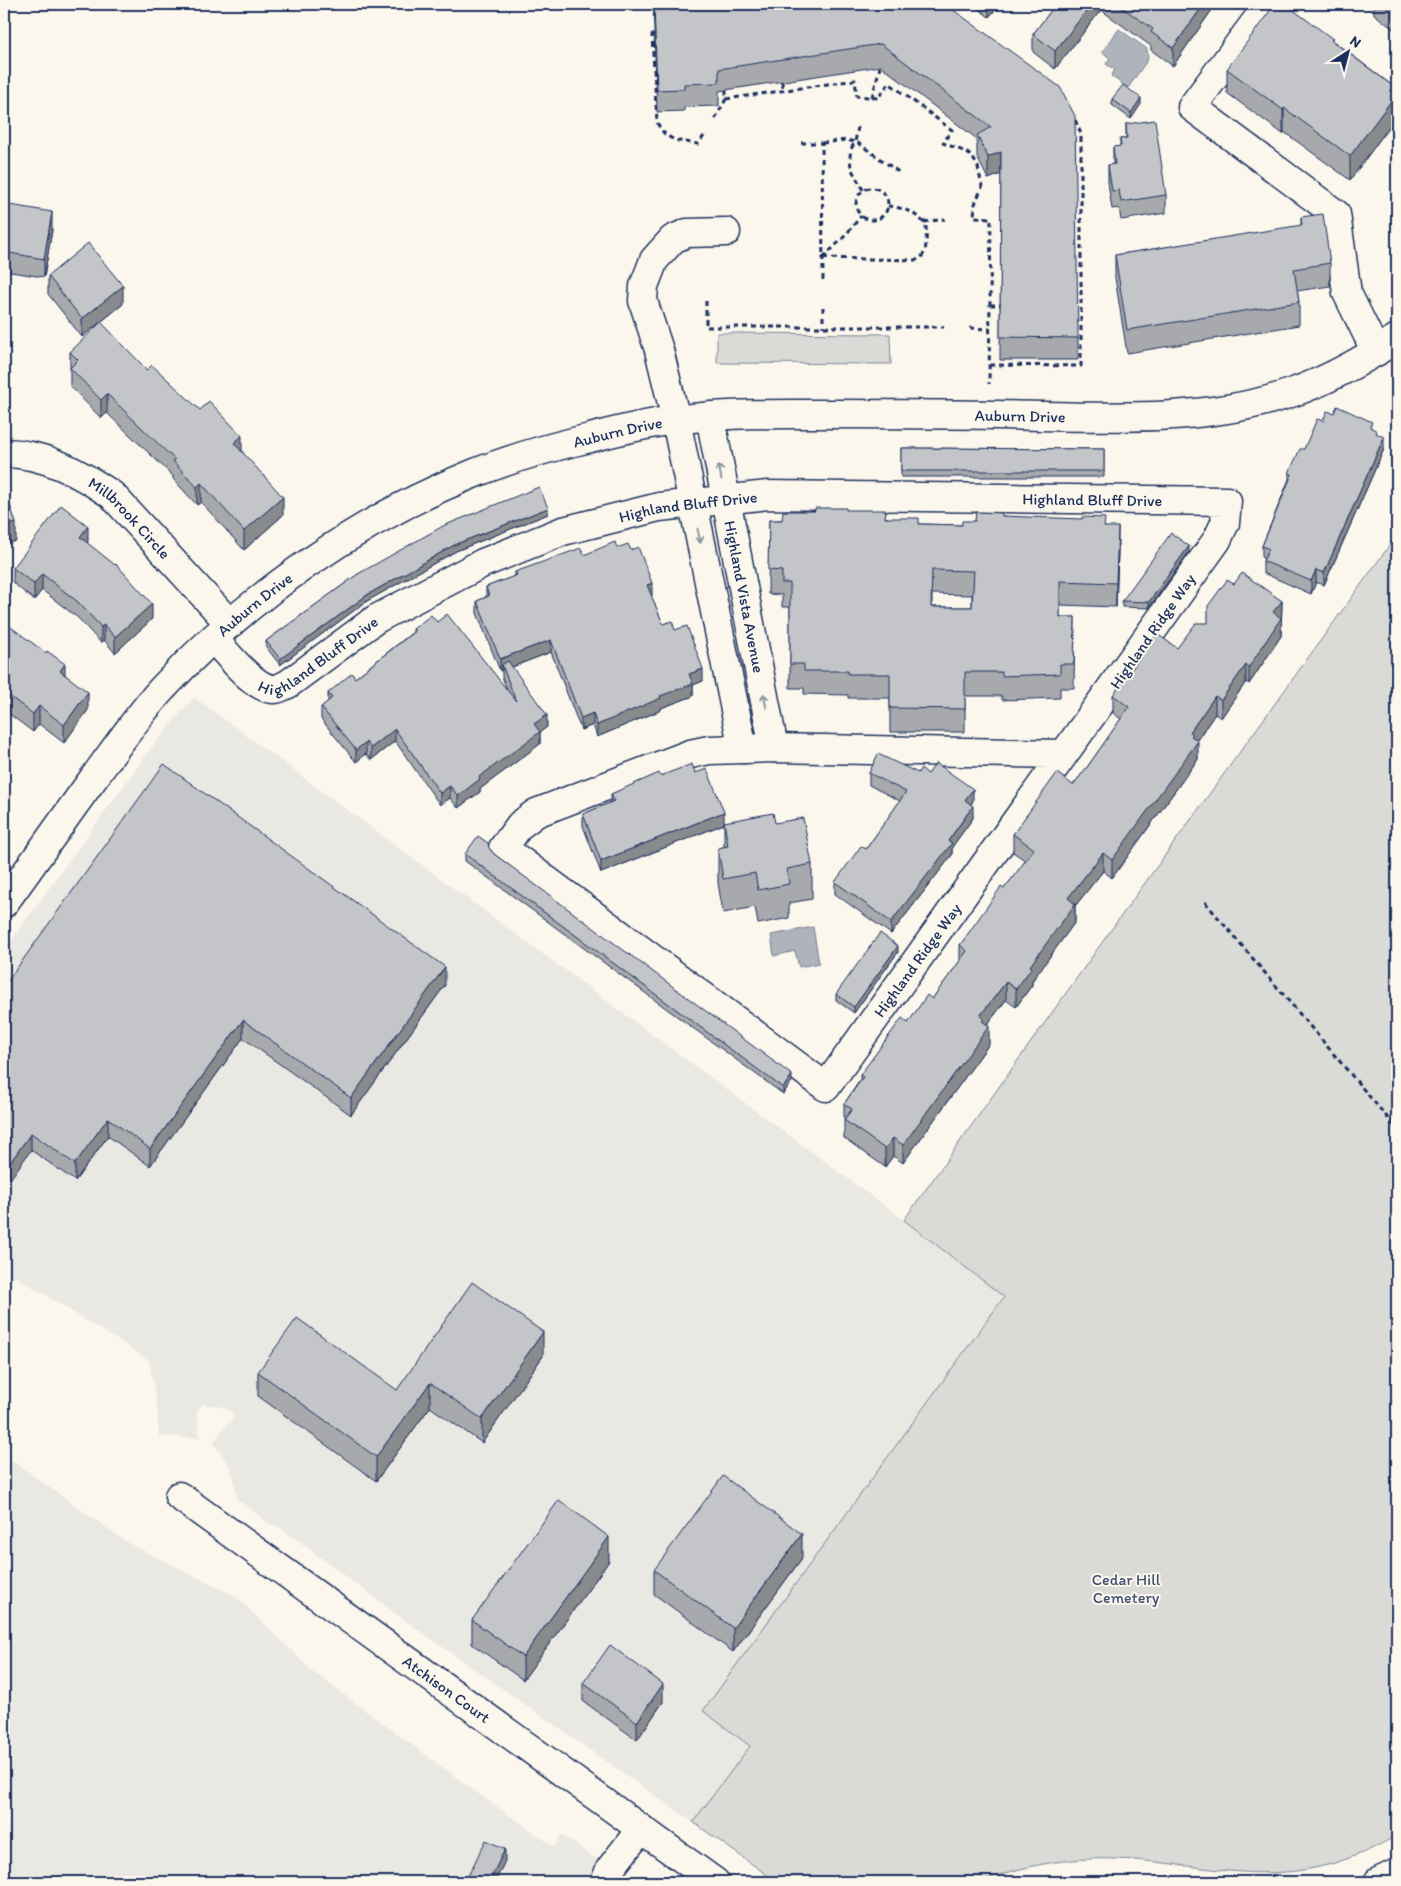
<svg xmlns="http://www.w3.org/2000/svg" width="1401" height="1886" font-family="Itim,sans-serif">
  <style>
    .built { fill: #eae8e2 }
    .green { fill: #dadad7; stroke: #7a849a }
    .water { fill: #afb3bb; stroke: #747e96 }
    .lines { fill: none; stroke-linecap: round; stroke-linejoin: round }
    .minor-casing { stroke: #1b2f5e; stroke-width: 31 }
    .path { stroke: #1b2f5e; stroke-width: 3; stroke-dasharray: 5 4; stroke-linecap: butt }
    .minor { stroke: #fbf7ec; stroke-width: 28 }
    .wall { fill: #a8a9ad; stroke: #1b2f5e; fill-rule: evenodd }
    .shaded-wall { fill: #888a8d; stroke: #1b2f5e }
    .building { fill: #c3c5c9; stroke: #1b2f5e; fill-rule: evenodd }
    .oneway { stroke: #8b93a5 }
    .labels { text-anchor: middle; stroke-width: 4; stroke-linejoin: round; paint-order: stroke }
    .street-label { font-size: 16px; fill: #1b2f5e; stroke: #fbf7ec }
    .park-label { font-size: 16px; fill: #415176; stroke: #fbf7ec }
  </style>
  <rect width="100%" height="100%" fill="#fbf7ec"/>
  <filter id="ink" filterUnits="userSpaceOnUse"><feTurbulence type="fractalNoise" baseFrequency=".02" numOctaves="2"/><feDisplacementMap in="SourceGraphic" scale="10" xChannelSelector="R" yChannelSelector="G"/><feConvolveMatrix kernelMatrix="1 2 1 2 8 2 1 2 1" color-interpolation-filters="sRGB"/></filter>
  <g filter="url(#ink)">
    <path class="built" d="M 194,697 L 904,1220 L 1004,1297 L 703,1711 L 750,1746 L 693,1822 L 407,1622 L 300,1542 L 276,1525 L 270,1524 L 241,1502 L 237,1499 L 234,1479 L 230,1467 L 213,1442 L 235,1415 L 224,1407 L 202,1404 L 197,1412 L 200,1438 L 159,1436 L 157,1408 L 149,1360 L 17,1277 L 13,1278 L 4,1291 L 4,950 L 152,747 Z
      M 4,1455 L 128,1543 L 237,1597 L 313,1672 L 480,1795 L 555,1847 L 561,1834 L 628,1882 L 4,1882 Z"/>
    <path class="green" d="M 717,333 L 890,334 L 891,364 L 717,363 Z
      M 1397,535 L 1397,1835 C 1371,1851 1339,1864 1309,1869 C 1246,1881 1180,1861 1117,1859 C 1069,1857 1024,1865 980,1882 L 777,1882 L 693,1822 L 750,1746 L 703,1711 L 1004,1297 L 904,1220 L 1116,923 Z"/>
    <path class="water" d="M 1119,29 L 1147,49 L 1148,59 L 1128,88 L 1111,76 L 1115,70 L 1106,64 L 1110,58 L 1102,52 Z
      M 813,927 L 819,963 L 799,967 L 795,951 L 774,956 L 771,935 Z"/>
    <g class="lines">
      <defs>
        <g id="minor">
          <path d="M 1269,4 L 1192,107 L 1336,214 L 1347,293 L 1376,352"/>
          <path d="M 726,232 L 687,233 L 673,239 L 654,260 L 644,286 L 643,301 L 659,350 L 676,420 L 743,749"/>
          <path id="s1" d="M 710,416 L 774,748"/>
          <path id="s2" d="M 4,453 C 44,453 80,473 112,495 L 230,624"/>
          <path id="s3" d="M 214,639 C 227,653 253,688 273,689 C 278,690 283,686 288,684 L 376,619 L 483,563 L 563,531 L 659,507 L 768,495 L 1227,501 L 1225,523 L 1217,540 L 826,1087 L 503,848 L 520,825 L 536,813 L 690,754 L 709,750 L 774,748 L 1064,754"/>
          <path id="s4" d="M 4,903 C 34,862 63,820 93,779 C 115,749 136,718 161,690 C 246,598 359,519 475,473 C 512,458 551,447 590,438 C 624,429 658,421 692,418 C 737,413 783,414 828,414 C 885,414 941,414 997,415 C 1091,416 1201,425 1291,393 C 1329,380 1364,360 1397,338"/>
          <path id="s5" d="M 179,1496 L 715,1882"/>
          <path d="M 605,1882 L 610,1869 L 641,1829"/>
          <path d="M 1378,1882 L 1397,1873"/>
        </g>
      </defs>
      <use href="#minor" class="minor-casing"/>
      <path class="path" d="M 654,35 L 652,35 L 657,122 C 665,142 681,141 698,144 L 704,136
        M 782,82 L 783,91
        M 872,97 L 880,67
        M 726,99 L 855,80 L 857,96 L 878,98 L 889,83 L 952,130 L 943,143 L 966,152 L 973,158 L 978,167 L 982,187 L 975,204 L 974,217 L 991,218 L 989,384
        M 715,119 L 726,99 L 726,87
        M 858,127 L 855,142 L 851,149 L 850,156 L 851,168 L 863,190
        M 801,143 L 822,143 L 823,280
        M 822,143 L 847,140 L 858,143 L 900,173
        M856 204a16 16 0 1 1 32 0a16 16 0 1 1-32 0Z
        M 924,222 L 945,219
        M 823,258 L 916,260 C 929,257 926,236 926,225 C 915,212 904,208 888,206
        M 823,258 L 844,237 L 861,216
        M 706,301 L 706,327 L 944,327
        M 990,305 L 1002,305
        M 823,307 L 823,327
        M 970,328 L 990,329
        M 990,365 L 1081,366 L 1081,134 L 1074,117
        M 1205,902 L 1397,1129"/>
      <use href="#minor" class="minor"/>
    </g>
    <path class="wall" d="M 653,4 L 945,4 L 1078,338 L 1078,360 L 1000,360 L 1001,174 L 988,179 L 977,157 L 977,139 L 881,66 L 719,91 L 719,106 L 684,107 L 684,111 L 657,112 Z
      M 972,4 L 1000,4 L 989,17 Z
      M 1056,4 L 1216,4 L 1173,66 L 1151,50 L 1151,46 L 1101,10 L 1055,69 L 1033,52 L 1033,34 Z
      M 1374,4 L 1397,4 L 1397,32 L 1374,14 Z
      M 1333,41 L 1397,89 L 1397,116 L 1350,180 L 1284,132 L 1283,134 L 1227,93 L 1227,69 Z
      M 1112,99 L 1141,104 L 1131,119 L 1112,105 Z
      M 1126,124 L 1166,195 L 1166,213 L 1121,220 L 1119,208 L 1112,209 L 1108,183 L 1108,165 L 1113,164 L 1113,147 L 1120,147 L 1120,139 L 1126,138 Z
      M 4,204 L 52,230 L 44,277 L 4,271 Z
      M 1301,217 L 1330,263 L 1330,286 L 1297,291 L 1299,302 L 1299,325 L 1127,353 L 1115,278 L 1115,255 L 1301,226 Z
      M 48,276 L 123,304 L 82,337 L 48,294 Z
      M 70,352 L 147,370 L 242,451 L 283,515 L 244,550 L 201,502 L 197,505 L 173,479 L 173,476 L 107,413 L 101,418 L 70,386 Z
      M 1323,421 L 1372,428 L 1377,434 L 1384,449 L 1324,585 L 1316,582 L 1311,594 L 1263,573 L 1263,561 L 1264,559 L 1262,558 L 1262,546 L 1289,479 L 1289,473 L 1304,449 Z
      M 901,448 L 1104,449 L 1104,477 L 901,477 Z
      M 846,510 L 919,524 L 962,525 L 975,521 L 1002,516 L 1105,527 L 1118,551 L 1116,607 L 1060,605 L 1060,617 L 1075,617 L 1074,688 L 1060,688 L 1060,698 L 1002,700 L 1002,696 L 965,696 L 965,732 L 890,732 L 890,698 L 848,698 L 848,695 L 804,694 L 804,688 L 790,688 L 790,607 L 782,607 L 782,595 L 768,594 L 769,520 L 782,520 ZM 932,594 L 972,595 L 972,607 L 932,607 Z
      M 548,514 L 456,551 L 367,601 L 280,665 L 266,647 L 266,641 L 358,574 Z
      M 88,542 L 87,543 L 152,619 L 115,653 L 104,640 L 101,643 L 78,618 L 42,590 L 34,600 L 13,583 L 13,568 Z
      M 617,548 L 652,596 L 651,596 L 663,624 L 675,630 L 703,681 L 693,685 L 693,696 L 661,708 L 661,710 L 597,737 L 593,725 L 581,730 L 551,652 L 512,667 L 547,727 L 540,732 L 540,744 L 480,789 L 480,792 L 458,808 L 450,798 L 440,805 L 395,741 L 371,760 L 366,754 L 356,762 L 321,719 L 321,707 L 328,702 L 328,693 L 355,678 L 413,632 L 413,629 L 437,622 L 507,689 L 502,677 L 502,670 L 500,671 L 477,613 L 477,601 L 486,597 L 486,587 L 515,576 L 515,572 L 584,555 Z
      M 1189,552 L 1149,608 L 1122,607 L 1122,601 Z
      M 1234,584 L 1282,601 L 1281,636 L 1249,684 L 1246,682 L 1221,718 L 1215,714 L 1197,740 L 1198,759 L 1112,878 L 1103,871 L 1075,906 L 1075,922 L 1032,981 L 1032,985 L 1016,1007 L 1006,1000 L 987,1025 L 989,1044 L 903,1163 L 893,1156 L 885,1167 L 844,1138 L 844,1104 L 860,1080 L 860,1075 L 908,1023 L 932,999 L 960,961 L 960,945 L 1026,861 L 1013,852 L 1013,834 L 1073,785 L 1088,766 L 1121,719 L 1113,713 L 1113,695 L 1177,648 L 1208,623 Z
      M 4,622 L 65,674 L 88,710 L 64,743 L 39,724 L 33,732 L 4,710 Z
      M 695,773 L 724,824 L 601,873 L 583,826 L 583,814 L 611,802 L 611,794 L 660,776 Z
      M 869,773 L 918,773 L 928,774 L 973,801 L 971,804 L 973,818 L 952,847 L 952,855 L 891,934 L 835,894 L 835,882 L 866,849 L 900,801 L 869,785 Z
      M 724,822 L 775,823 L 812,864 L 812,899 L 789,903 L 789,918 L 758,924 L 755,907 L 723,913 L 718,883 L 718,848 L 724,847 Z
      M 489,848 L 494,854 L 792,1081 L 783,1094 L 465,861 L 465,854 Z
      M 898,952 L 854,1013 L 836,1000 L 836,994 Z
      M 445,985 L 351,1115 L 243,1038 L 150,1166 L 108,1136 L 75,1181 L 31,1150 L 4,986 Z
      M 543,1356 L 482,1443 L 430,1407 L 376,1481 L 258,1396 L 258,1372 L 397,1390 Z
      M 802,1558 L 733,1652 L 654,1594 L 654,1570 Z
      M 609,1561 L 523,1680 L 472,1644 L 472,1620 Z
      M 583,1683 L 663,1702 L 637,1740 L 583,1701 Z"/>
    <path class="shaded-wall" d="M 989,4 L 1000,4 L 989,17 Z
      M 1092,4 L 1101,4 L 1101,10 L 1055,69 L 1055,51 Z
      M 1204,4 L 1216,4 L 1173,66 L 1173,48 Z
      M 1397,93 L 1397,116 L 1350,180 L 1350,156 Z
      M 1141,98 L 1141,104 L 1131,119 L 1131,113 Z
      M 1284,108 L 1284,132 L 1283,134 L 1283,110 Z
      M 1001,152 L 1001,174 L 988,179 L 988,157 Z
      M 52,212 L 52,230 L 44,277 L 44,259 Z
      M 123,286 L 123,304 L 82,337 L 82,319 Z
      M 107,394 L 107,413 L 101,418 L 101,400 Z
      M 242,436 L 242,454 L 234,443 Z
      M 1384,437 L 1384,449 L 1324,585 L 1324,573 Z
      M 201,483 L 201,502 L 197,505 L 197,487 Z
      M 283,497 L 283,515 L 244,550 L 244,531 Z
      M 548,508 L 548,514 L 456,551 L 367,601 L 280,665 L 280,659 L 367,595 L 456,544 Z
      M 16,523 L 16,541 L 4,545 L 4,527 Z
      M 88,526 L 88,542 L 80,553 L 80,537 Z
      M 1118,527 L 1118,551 L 1116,607 L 1116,583 Z
      M 1189,546 L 1189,552 L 1149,608 L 1149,602 Z
      M 1316,570 L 1316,582 L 1311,594 L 1311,581 Z
      M 42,574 L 42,590 L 34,600 L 34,584 Z
      M 652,583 L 652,596 L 647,598 L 647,585 Z
      M 1282,601 L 1281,636 L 1249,684 L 1249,667 L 1273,612 Z
      M 152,604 L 152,619 L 115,653 L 115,637 Z
      M 104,625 L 104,640 L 101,643 L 101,627 Z
      M 551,640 L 551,652 L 504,670 L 502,665 L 502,670 L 500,671 L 500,659 Z
      M 65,664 L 65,682 L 60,671 Z
      M 1246,665 L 1246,682 L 1221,718 L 1221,700 Z
      M 703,669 L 703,681 L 693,685 L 693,696 L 661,708 L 661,710 L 597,737 L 597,725 L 660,696 L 689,674 Z
      M 88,692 L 88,710 L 64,743 L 64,725 Z
      M 1215,696 L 1215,714 L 1193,745 L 1198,741 L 1198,759 L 1112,878 L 1112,860 L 1190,732 Z
      M 39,706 L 39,724 L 33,732 L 33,714 Z
      M 593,713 L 593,725 L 581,730 L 581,718 Z
      M 547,715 L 547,727 L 540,732 L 540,744 L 480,789 L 480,792 L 458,808 L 458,796 L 479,777 L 534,724 Z
      M 395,729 L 395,741 L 371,760 L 371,748 Z
      M 366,742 L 366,754 L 356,762 L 356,750 Z
      M 450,786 L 450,798 L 440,805 L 440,793 Z
      M 973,789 L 973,801 L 965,812 L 965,800 Z
      M 973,806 L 973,818 L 952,847 L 952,855 L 891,934 L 891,922 Z
      M 724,812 L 724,824 L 601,873 L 601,861 Z
      M 1103,853 L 1103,871 L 1075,906 L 1075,922 L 1032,981 L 1032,985 L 1016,1007 L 1016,989 L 1030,966 L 1068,898 Z
      M 898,946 L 898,952 L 854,1013 L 854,1007 Z
      M 445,967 L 445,985 L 351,1115 L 351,1098 Z
      M 1006,982 L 1006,1000 L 984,1029 L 989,1026 L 989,1044 L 903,1163 L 903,1145 L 980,1016 Z
      M 243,1020 L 243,1038 L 150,1166 L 150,1149 Z
      M 792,1075 L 792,1081 L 783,1094 L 783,1088 Z
      M 108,1118 L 108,1136 L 75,1181 L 75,1164 Z
      M 31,1133 L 31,1150 L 4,1188 L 4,1171 Z
      M 893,1138 L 893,1156 L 885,1167 L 885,1149 Z
      M 543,1332 L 543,1356 L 482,1443 L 482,1419 Z
      M 430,1383 L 430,1407 L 376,1481 L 376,1457 Z
      M 802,1534 L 802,1558 L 733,1652 L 733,1628 Z
      M 609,1537 L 609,1561 L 523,1680 L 523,1657 Z
      M 663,1684 L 663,1702 L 637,1740 L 637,1722 Z
      M 505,1849 L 505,1861 L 495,1882 L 489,1882 Z"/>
    <path class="building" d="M 654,4 L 945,4 L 1060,87 L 1075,116 L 1078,338 L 1000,337 L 1001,152 L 988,157 L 977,135 L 991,127 L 881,44 L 719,69 L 719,83 L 684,84 L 684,89 L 657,90 Z
      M 1056,4 L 1092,4 L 1055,51 L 1033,34 Z
      M 1117,4 L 1204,4 L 1173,48 L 1151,32 L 1153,29 Z
      M 1275,4 L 1285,4 L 1333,39 L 1331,40 L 1397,89 L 1397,93 L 1350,156 L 1284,108 L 1283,110 L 1227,69 Z
      M 1389,4 L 1397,4 L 1397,10 Z
      M 1123,85 L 1141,98 L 1131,113 L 1112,99 Z
      M 1155,120 L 1166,195 L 1121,202 L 1119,190 L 1112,191 L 1108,165 L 1115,164 L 1113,147 L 1121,146 L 1120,139 L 1127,138 L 1126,124 Z
      M 4,204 L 52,212 L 44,259 L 4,252 Z
      M 1323,214 L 1330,263 L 1294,269 L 1299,302 L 1127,330 L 1115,255 L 1302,225 L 1301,217 Z
      M 88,243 L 123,286 L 82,319 L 48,276 Z
      M 101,322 L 147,370 L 152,365 L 200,410 L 209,401 L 242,436 L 234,443 L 283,497 L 244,531 L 201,483 L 197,487 L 173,461 L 175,460 L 107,394 L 101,400 L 70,368 L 78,360 L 70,352 Z
      M 1337,406 L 1372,422 L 1370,427 L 1377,431 L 1376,433 L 1384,437 L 1324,573 L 1316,570 L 1311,581 L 1263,561 L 1269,549 L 1262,546 L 1292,474 L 1289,473 L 1300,449 L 1304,449 L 1317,419 L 1323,421 L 1327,411 L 1334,413 Z
      M 901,448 L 1104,449 L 1104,471 L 901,471 Z
      M 4,487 L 16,523 L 4,527 Z
      M 539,487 L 548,508 L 456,544 L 367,595 L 280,659 L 266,641 L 358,574 L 443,526 Z
      M 61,505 L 88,526 L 80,537 L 115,565 L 116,564 L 152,604 L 115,637 L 104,625 L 101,627 L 78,602 L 42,574 L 34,584 L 13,568 Z
      M 815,508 L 846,508 L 846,510 L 886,510 L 885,518 L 919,518 L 919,524 L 962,525 L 962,521 L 975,521 L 976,512 L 1002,513 L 1002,516 L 1082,519 L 1082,517 L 1105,518 L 1104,527 L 1118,527 L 1116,583 L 1060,581 L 1060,617 L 1075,617 L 1074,664 L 1060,664 L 1060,674 L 1002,676 L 1002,672 L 965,672 L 965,709 L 890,708 L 890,674 L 848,674 L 848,671 L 804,671 L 804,664 L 790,664 L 790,583 L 782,583 L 782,571 L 768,570 L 769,520 L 782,520 L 783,511 L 815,511 ZM 932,570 L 974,571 L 972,607 L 931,607 Z
      M 1171,533 L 1189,546 L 1149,602 L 1122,601 Z
      M 615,542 L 617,548 L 628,544 L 631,550 L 638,547 L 652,583 L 647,585 L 663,624 L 672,621 L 675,630 L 687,626 L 703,669 L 689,674 L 693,684 L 660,696 L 661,698 L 597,725 L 593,713 L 581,718 L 551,640 L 500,659 L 477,601 L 489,596 L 486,587 L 517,575 L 515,572 L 581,548 L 584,555 Z
      M 1242,573 L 1282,601 L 1273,612 L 1281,618 L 1249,667 L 1246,665 L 1221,700 L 1215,696 L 1190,732 L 1193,734 L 1191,736 L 1198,741 L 1112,860 L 1103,853 L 1068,898 L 1075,904 L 1030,966 L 1032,967 L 1016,989 L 1006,982 L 980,1016 L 984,1019 L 982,1021 L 989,1026 L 903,1145 L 893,1138 L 885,1149 L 844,1120 L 852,1109 L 844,1104 L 863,1077 L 860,1075 L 902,1018 L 908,1023 L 927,995 L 932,999 L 959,962 L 967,951 L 960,945 L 1001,887 L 1004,889 L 1034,849 L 1013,834 L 1057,773 L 1073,785 L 1088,766 L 1129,707 L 1113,695 L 1157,634 L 1177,648 L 1196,623 L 1208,623 L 1208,606 L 1227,580 L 1234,584 Z
      M 447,614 L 516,701 L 502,665 L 508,661 L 547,715 L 534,724 L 540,732 L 479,777 L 480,779 L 458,796 L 450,786 L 440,793 L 395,729 L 371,748 L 366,742 L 356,750 L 321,707 L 332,698 L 328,693 L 352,673 L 355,678 L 415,631 L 413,629 L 431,615 L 437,622 Z
      M 4,622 L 46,653 L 47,651 L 65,664 L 60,671 L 88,692 L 64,725 L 39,706 L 33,714 L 4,692 Z
      M 878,754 L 918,773 L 921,768 L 928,774 L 936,763 L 973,789 L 965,800 L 973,806 L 948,841 L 952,843 L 891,922 L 835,882 L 861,846 L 866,849 L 906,792 L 869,773 Z
      M 164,764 L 445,967 L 351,1098 L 243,1020 L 150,1149 L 108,1118 L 75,1164 L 31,1133 L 4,1171 L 4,986 Z
      M 692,764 L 695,773 L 707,769 L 724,812 L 601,861 L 583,814 L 614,801 L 611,794 L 659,773 L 660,776 Z
      M 773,813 L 775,823 L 803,818 L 812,864 L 787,869 L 789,884 L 758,890 L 755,873 L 723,879 L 718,848 L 728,846 L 724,822 Z
      M 478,836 L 488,843 L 489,848 L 494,854 L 792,1075 L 783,1088 L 465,854 Z
      M 880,933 L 898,946 L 854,1007 L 836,994 Z
      M 472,1282 L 543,1332 L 482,1419 L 430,1383 L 376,1457 L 258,1372 L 297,1318 L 397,1390 Z
      M 723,1476 L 802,1534 L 733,1628 L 654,1570 Z
      M 559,1500 L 609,1537 L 523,1657 L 472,1620 Z
      M 610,1645 L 663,1684 L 637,1722 L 583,1683 Z
      M 486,1840 L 505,1849 L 489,1882 L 465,1882 Z"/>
    <defs><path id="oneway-shaft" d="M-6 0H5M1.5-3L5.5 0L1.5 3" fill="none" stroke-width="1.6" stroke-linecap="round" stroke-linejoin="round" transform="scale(1.25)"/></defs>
    <g class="oneway">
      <use href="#oneway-shaft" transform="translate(720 472) rotate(-100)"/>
      <use href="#oneway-shaft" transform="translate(699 536) rotate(78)"/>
      <use href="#oneway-shaft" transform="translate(765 701) rotate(-101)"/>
    </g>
  </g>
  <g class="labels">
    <g class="street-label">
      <text dy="6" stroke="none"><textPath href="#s4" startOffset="1202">Auburn Drive</textPath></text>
      <text dy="6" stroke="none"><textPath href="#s4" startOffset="798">Auburn Drive</textPath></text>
      <text dy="6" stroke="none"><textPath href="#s3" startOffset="944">Highland Bluff Drive</textPath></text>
      <text dy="6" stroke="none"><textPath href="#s3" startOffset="539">Highland Bluff Drive</textPath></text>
      <text dy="6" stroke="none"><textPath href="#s2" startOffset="146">Millbrook Circle</textPath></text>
      <text dy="6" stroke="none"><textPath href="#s1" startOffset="184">Highland Vista Avenue</textPath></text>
      <text dy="6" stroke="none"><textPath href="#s4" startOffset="392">Auburn Drive</textPath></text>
      <text transform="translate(1152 631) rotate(-55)" y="6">Highland Ridge Way</text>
      <text dy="6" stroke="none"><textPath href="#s3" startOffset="134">Highland Bluff Drive</textPath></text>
      <text transform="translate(917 960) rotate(-54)" y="6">Highland Ridge Way</text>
      <text dy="6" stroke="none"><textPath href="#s5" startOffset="330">Atchison Court</textPath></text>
    </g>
    <g class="park-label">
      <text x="1126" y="1585">Cedar Hill<tspan x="1126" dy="18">Cemetery</tspan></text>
    </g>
  </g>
  <rect width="1401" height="1886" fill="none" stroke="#fbf7ec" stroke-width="20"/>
  <rect x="10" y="10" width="1381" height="1866" fill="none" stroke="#1b2f5e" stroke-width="2" filter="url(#ink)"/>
  <g transform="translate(1348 52) rotate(36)" stroke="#fbf7ec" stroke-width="4" paint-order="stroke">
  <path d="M0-4L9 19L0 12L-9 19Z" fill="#1b2f5e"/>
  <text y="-8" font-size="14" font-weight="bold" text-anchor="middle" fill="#1b2f5e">N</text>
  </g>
</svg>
